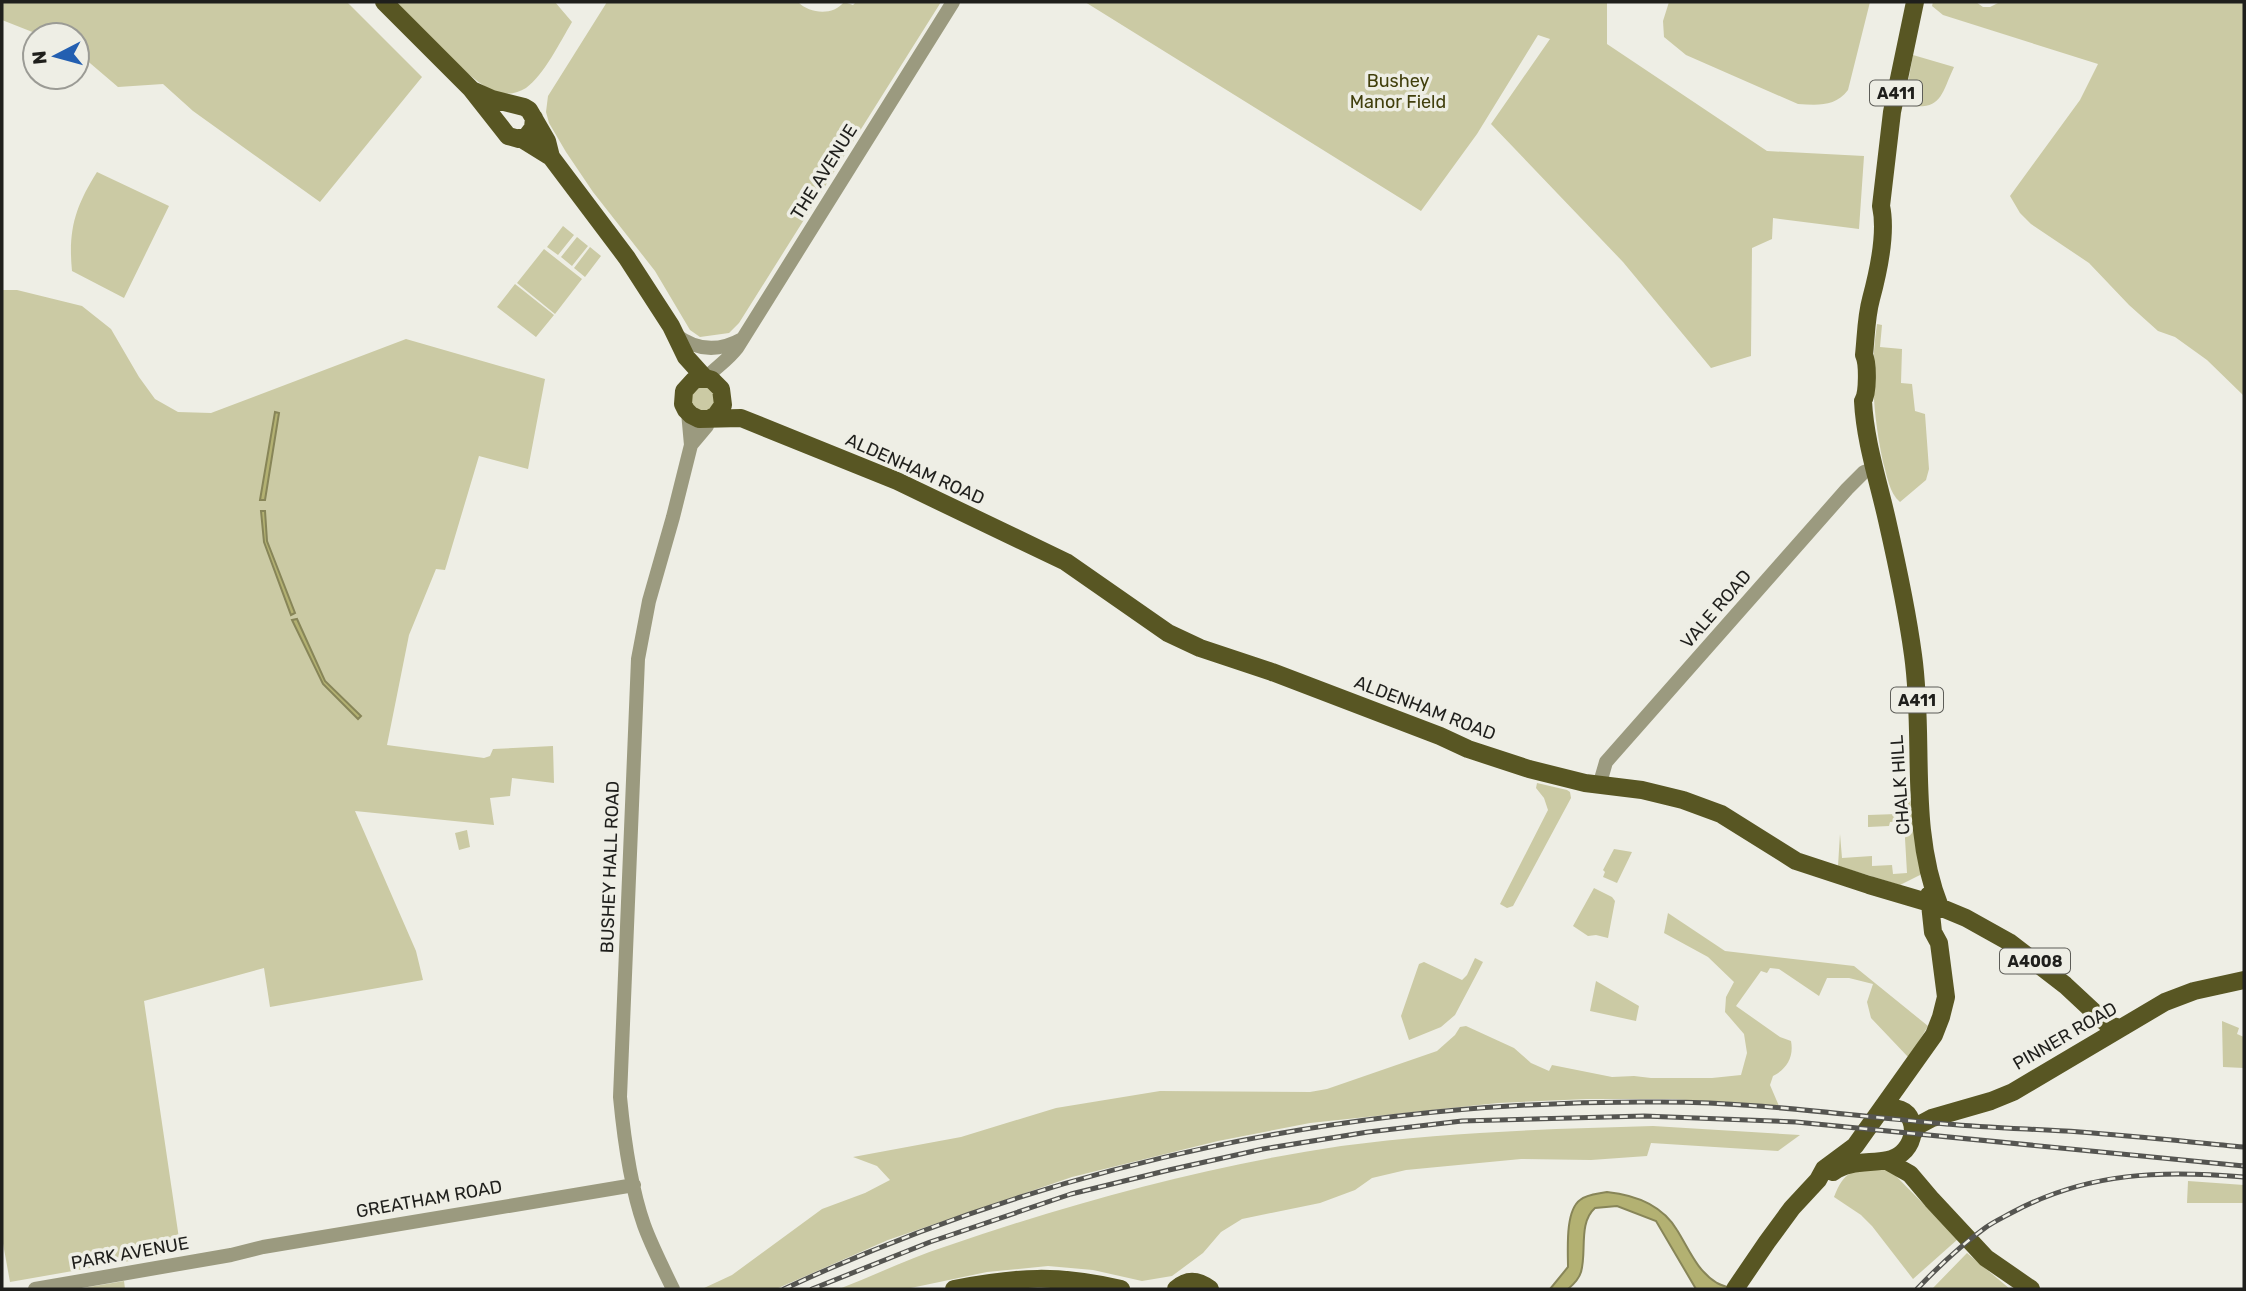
<svg xmlns="http://www.w3.org/2000/svg" width="2246" height="1291" font-family="Rubik,sans-serif">
  <style>
    .green { fill: #cbcaa4 }
    .water { fill: #b3b172; stroke: #878558; stroke-width: 2 }
    .lines { fill: none; stroke-linecap: round; stroke-linejoin: round }
    .minor { stroke: #9b9a7f; stroke-width: 14 }
    .major { stroke: #585623; stroke-width: 18 }
    .rail-casing { stroke: #555551; stroke-width: 5 }
    .rail { stroke: #eeeee5; stroke-width: 2.5; stroke-dasharray: 8; stroke-linecap: butt }
    .labels { text-anchor: middle; stroke-width: 7; stroke-linejoin: round; paint-order: stroke }
    .shield { fill: #eeeee5; stroke: #5d5d58; stroke-width: 2 }
    .shield-label { font-size: 16px; font-weight: bold; fill: #1f1f1c }
    .park-label { font-size: 18px; fill: #413f0c; stroke: #eeeee5 }
    .street-label { font-size: 18px; fill: #1f1f1c; stroke: #eeeee5 }
  </style>
  <rect width="100%" height="100%" fill="#eeeee5"/>
  <path class="green" d="M 2,2 L 347,2 L 422,77 L 320,202 L 193,111 L 163,84 L 118,87 L 77,52 L 77,35 L 40,35 L 2,20 Z
    M 396,2 L 555,2 L 572,22 C 560,42 544,75 526,88 C 518,93 509,95 500,93 C 472,87 419,24 396,2 Z
    M 607,2 L 798,2 C 810,14 833,16 844,2 L 853,5 L 856,2 L 941,2 L 739,323 L 729,333 L 700,337 L 690,330 L 655,271 L 593,192 L 566,152 L 549,123 L 546,112 L 548,96 Z
    M 1085,2 L 1607,2 L 1607,44 L 1767,151 L 1864,156 L 1859,229 L 1773,218 L 1772,239 L 1752,248 L 1751,356 L 1711,368 L 1623,262 L 1491,124 L 1550,39 L 1538,35 L 1477,134 L 1421,211 Z
    M 1669,2 L 1870,2 L 1848,90 C 1835,107 1818,105 1798,104 L 1686,55 L 1664,37 L 1663,21 Z
    M 1933,2 L 1976,2 L 1983,7 L 1990,7 L 2000,2 L 2244,2 L 2244,396 L 2207,360 L 2175,337 L 2158,331 L 2129,305 L 2089,263 L 2031,224 L 2020,213 L 2010,196 L 2080,100 L 2098,64 L 1943,15 L 1932,6 Z
    M 1913,55 L 1954,67 C 1940,97 1942,111 1904,105 Z
    M 97,172 L 169,206 L 124,298 L 72,271 C 68,230 75,207 97,172 Z
    M 563,226 L 574,235 L 558,255 L 547,247 Z
    M 577,237 L 588,246 L 572,266 L 561,257 Z
    M 590,247 L 601,256 L 585,277 L 574,268 Z
    M 544,249 L 582,279 L 555,314 L 517,283 Z
    M 515,284 L 554,315 L 536,337 L 497,307 Z
    M 2,290 L 17,290 L 82,306 L 111,329 L 139,377 L 155,399 L 178,412 L 211,413 L 406,339 L 545,379 L 528,469 L 479,456 L 445,570 L 436,569 L 409,635 L 387,745 L 484,758 L 490,756 L 493,749 L 553,746 L 554,783 L 512,778 L 510,796 L 490,798 L 494,825 L 355,811 L 416,951 L 423,980 L 270,1007 L 264,968 L 144,1001 L 181,1252 L 10,1282 L 2,1238 Z
    M 1877,324 L 1882,325 L 1880,347 L 1902,349 L 1901,383 L 1912,384 L 1915,411 L 1925,414 L 1929,469 L 1926,480 L 1900,502 C 1889,493 1887,475 1883,462 C 1873,415 1870,371 1877,324 Z
    M 703,383 L 720,394 L 708,414 L 692,407 L 690,394 Z
    M 1537,783 L 1567,790 L 1570,792 L 1571,798 L 1513,906 L 1507,908 L 1500,904 L 1548,810 L 1544,798 L 1536,788 Z
    M 1909,792 L 1921,872 L 1920,875 L 1900,885 L 1838,866 L 1840,834 L 1842,858 L 1872,856 L 1872,866 L 1892,865 L 1893,874 L 1907,873 L 1904,821 L 1890,822 L 1889,826 L 1868,827 L 1868,815 L 1897,814 L 1896,793 Z
    M 467,830 L 470,847 L 459,850 L 455,833 Z
    M 1614,849 L 1632,852 L 1617,883 L 1603,877 L 1605,872 L 1603,870 Z
    M 1594,888 L 1612,897 L 1615,901 L 1608,938 L 1596,935 L 1588,936 L 1573,926 Z
    M 1668,913 L 1725,951 L 1854,966 L 1928,1026 L 1909,1058 L 1871,1018 L 1867,1002 L 1873,984 L 1849,978 L 1827,978 L 1819,996 L 1779,969 L 1770,968 L 1767,973 L 1761,971 L 1736,1006 L 1780,1037 L 1791,1041 C 1794,1057 1787,1069 1773,1076 L 1770,1085 L 1779,1106 L 1672,1099 L 1587,1099 L 1498,1103 L 1310,1123 L 1218,1141 L 1072,1177 L 888,1240 L 776,1289 L 702,1289 L 732,1275 L 822,1209 L 865,1193 L 890,1180 L 877,1166 L 853,1157 L 961,1137 L 1056,1108 L 1160,1091 L 1310,1092 L 1327,1089 L 1437,1051 L 1455,1035 L 1460,1027 L 1466,1026 L 1514,1048 L 1531,1063 L 1549,1071 L 1552,1065 L 1612,1077 L 1634,1076 L 1651,1078 L 1712,1078 L 1741,1075 L 1747,1053 L 1744,1034 L 1725,1012 L 1726,997 L 1734,982 L 1708,957 L 1664,933 Z
    M 1475,958 L 1483,962 L 1455,1015 L 1441,1027 L 1409,1040 L 1401,1016 L 1419,964 L 1424,962 L 1462,980 L 1467,975 Z
    M 1596,981 L 1639,1006 L 1636,1021 L 1590,1011 Z
    M 2222,1021 L 2239,1028 L 2237,1034 L 2244,1037 L 2244,1068 L 2223,1067 Z
    M 1653,1126 L 1800,1135 L 1778,1151 L 1651,1143 L 1647,1156 L 1591,1160 L 1521,1159 L 1406,1170 L 1372,1178 L 1355,1190 L 1320,1203 L 1242,1219 L 1221,1232 L 1203,1253 L 1172,1276 L 1142,1281 L 1093,1270 L 1048,1266 L 987,1272 L 906,1289 L 839,1289 C 875,1275 910,1258 947,1246 C 1075,1202 1206,1166 1341,1146 C 1445,1132 1548,1129 1653,1126 Z
    M 1879,1167 L 1891,1171 L 1958,1239 L 1913,1279 L 1872,1226 L 1861,1215 L 1834,1197 C 1845,1170 1851,1171 1879,1167 Z
    M 2188,1181 L 2244,1185 L 2244,1203 L 2187,1203 Z
    M 1967,1253 L 2010,1289 L 1932,1289 Z
    M 124,1281 L 125,1289 L 77,1289 Z"/>
  <path class="water" d="M 275,412 L 279,413 L 265,500 L 260,500 Z
    M 261,511 L 265,511 L 267,541 L 295,613 L 291,615 L 264,542 Z
    M 297,619 L 325,681 L 361,716 L 358,719 L 323,684 L 292,620 Z
    M 1607,1192 C 1636,1195 1662,1205 1677,1230 C 1689,1249 1697,1271 1717,1283 C 1721,1285 1727,1287 1732,1289 L 1696,1289 L 1656,1221 L 1617,1206 L 1595,1208 C 1578,1223 1587,1252 1581,1272 C 1579,1279 1574,1284 1568,1289 L 1550,1289 L 1568,1267 C 1568,1250 1565,1211 1580,1200 C 1587,1194 1598,1194 1607,1192 Z"/>
  <g class="lines">
    <path class="minor" d="M 676,335 C 697,351 719,352 742,339
      M 706,378 C 716,367 727,361 737,348 L 953,2
      M 691,445 L 707,426 L 708,419
      M 1599,786 L 1606,762 L 1847,489 L 1864,472 L 1875,468
      M 35,1289 L 231,1255 L 263,1247 L 634,1185
      M 673,1289 C 663,1268 652,1247 644,1225 C 630,1185 624,1139 620,1097 L 638,659 L 649,601 L 673,517 L 691,445 L 688,412"/>
    <path class="major" d="M 384,2 L 471,89 L 508,136 L 519,139 L 527,136 L 533,128 L 534,118
      M 1915,2 L 1892,112 L 1881,206 C 1887,233 1878,273 1871,299 C 1866,317 1866,337 1864,355 C 1868,363 1868,393 1863,401 C 1865,441 1878,480 1887,520 C 1897,564 1907,610 1913,655 C 1925,739 1908,827 1940,907
      M 474,91 L 492,99 L 524,107 L 529,110 L 547,141 L 551,157
      M 522,139 L 551,157 L 627,258 L 671,326 L 686,357 L 705,378
      M 711,418 L 716,415 L 723,405 L 721,389 L 712,380 L 705,378 L 694,380 L 684,391 L 683,404 L 686,410 L 691,415 L 699,419 L 741,418 L 897,481 L 1066,562 L 1168,633 L 1200,648 L 1272,672 L 1440,736 L 1468,749 L 1529,769 L 1585,783 L 1642,790 L 1683,800 L 1721,814 L 1796,861 L 1869,885 L 1930,903 L 1966,918 L 2009,942 L 2065,985 L 2108,1025 L 2121,1028
      M 1912,1135 L 1919,1125 L 1932,1118 L 1991,1101 L 2013,1092 L 2165,1002 L 2194,991 L 2244,980
      M 1887,1161 L 1910,1174 L 1932,1200 L 1986,1258 L 2031,1289
      M 1833,1172 C 1854,1156 1886,1168 1902,1153 C 1922,1136 1914,1098 1880,1111
      M 954,1289 C 1018,1277 1057,1274 1121,1289
      M 1176,1289 C 1187,1279 1198,1280 1210,1289
      M 1735,1289 L 1767,1242 L 1792,1208 L 1818,1180 L 1824,1169 L 1855,1146 L 1934,1035 L 1941,1017 L 1946,997 L 1939,943 L 1933,932 L 1929,895"/>
    <defs>
      <path id="rail" d="M 784,1289 C 1059,1161 1360,1099 1662,1102 C 1757,1102 1852,1116 1946,1124 C 1991,1128 2035,1129 2080,1132 C 2135,1136 2190,1142 2244,1147
        M 812,1289 L 930,1242 L 1071,1194 L 1169,1170 L 1263,1149 L 1368,1132 L 1462,1121 L 1644,1116 L 1796,1122 L 2244,1166
        M 1917,1289 C 1938,1267 1960,1246 1985,1228 C 1993,1222 2004,1217 2013,1212 C 2088,1172 2162,1170 2244,1177"/>
    </defs>
    <use href="#rail" class="rail-casing"/>
    <use href="#rail" class="rail"/>
  </g>
  <g class="labels">
    <g class="shield">
      <rect x="1870" y="80.5" width="52" height="25" rx="5"/>
      <rect x="1891" y="687.5" width="52" height="25" rx="5"/>
      <rect x="2000" y="948.5" width="70" height="25" rx="5"/>
    </g>
    <g class="shield-label">
      <text x="1896" y="99">A411</text>
      <text x="1917" y="706">A411</text>
      <text x="2035" y="967">A4008</text>
    </g>
    <g class="park-label">
      <text x="1398" y="87">Bushey<tspan x="1398" dy="21">Manor Field</tspan></text>
    </g>
    <g class="street-label">
      <text transform="translate(824 172) rotate(-58)" y="6">THE AVENUE</text>
      <text transform="translate(915 469) rotate(24)" y="6">ALDENHAM ROAD</text>
      <text transform="translate(1716 609) rotate(-49)" y="6">VALE ROAD</text>
      <text transform="translate(1425 708) rotate(21)" y="6">ALDENHAM ROAD</text>
      <text transform="translate(1900 785) rotate(-94)" y="6">CHALK HILL</text>
      <text transform="translate(610 867) rotate(-88)" y="6">BUSHEY HALL ROAD</text>
      <text transform="translate(2065 1036) rotate(-30)" y="6">PINNER ROAD</text>
      <text transform="translate(429 1199) rotate(-10)" y="6">GREATHAM ROAD</text>
      <text transform="translate(130 1253) rotate(-10)" y="6">PARK AVENUE</text>
    </g>
  </g>
  <rect width="2246" height="1291" fill="none" stroke="#1f1f1c" stroke-width="7"/>
  <g transform="translate(56 56) rotate(264)"><circle r="33" fill="#eeeee5" stroke="#9b9b95" stroke-width="2"/>
  <path d="M0-5L12 26L0 18L-12 26Z" fill="#235fb1"/>
  <text y="-10" font-size="19" font-weight="bold" text-anchor="middle" fill="#1f1f1c">N</text>
  </g>
</svg>
